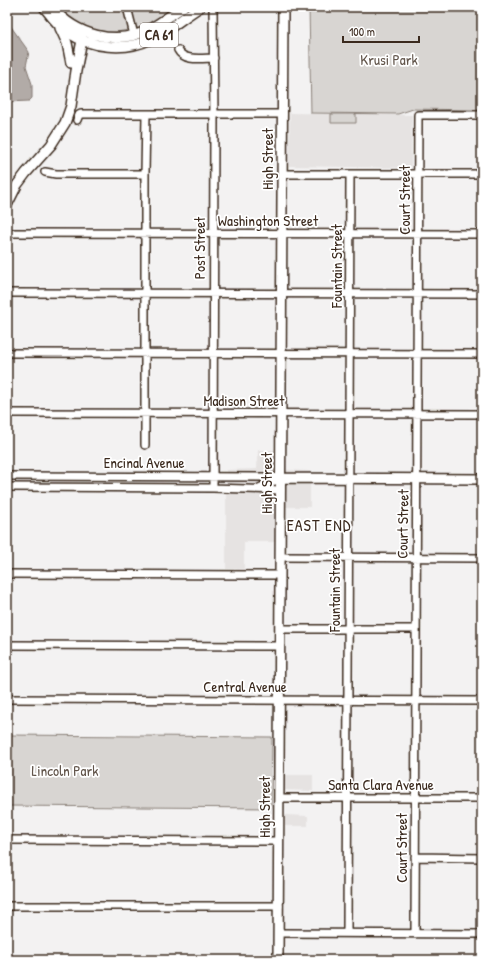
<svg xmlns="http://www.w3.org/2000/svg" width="489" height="967" font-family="'Patrick Hand',sans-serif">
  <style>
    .built { fill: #e6e3e2 }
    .green { fill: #d8d5d2; stroke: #8a8078 }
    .water { fill: #b2aba7; stroke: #827770 }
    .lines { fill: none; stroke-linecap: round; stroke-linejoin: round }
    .minor-casing { stroke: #3b2a1e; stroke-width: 10 }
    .major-casing { stroke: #3b2a1e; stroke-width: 12 }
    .minor { stroke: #fff; stroke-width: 7 }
    .major { stroke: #fff; stroke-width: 9 }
    .labels { text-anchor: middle; stroke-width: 3.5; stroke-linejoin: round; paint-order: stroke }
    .shield { fill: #fff; stroke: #766a62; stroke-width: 1 }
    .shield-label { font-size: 14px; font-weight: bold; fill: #3b2a1e }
    .park-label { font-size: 15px; fill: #62554b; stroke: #fff }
    .street-label { font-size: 15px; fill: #3b2a1e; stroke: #fff }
    .neighbourhood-label { font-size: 16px; letter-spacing: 1px; fill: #3b2a1e; stroke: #fff }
  </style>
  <rect width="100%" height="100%" fill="#f3f2f2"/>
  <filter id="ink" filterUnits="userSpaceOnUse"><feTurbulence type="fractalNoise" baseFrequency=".025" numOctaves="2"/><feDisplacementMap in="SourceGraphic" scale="8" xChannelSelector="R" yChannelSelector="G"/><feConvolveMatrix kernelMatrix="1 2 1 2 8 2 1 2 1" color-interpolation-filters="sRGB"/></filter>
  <g filter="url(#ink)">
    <path class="built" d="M 290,113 L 412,115 L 411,168 L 289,166 Z
      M 258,450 L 286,451 L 286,469 L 287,470 L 310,471 L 310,507 L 286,507 L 286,542 L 244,542 L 244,569 L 226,569 L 226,470 L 257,469 Z
      M 285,775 L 313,775 L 313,791 L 285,790 Z
      M 285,815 L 308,816 L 308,826 L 285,826 Z"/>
    <path class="green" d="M 58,7 L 175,7 L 140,28 L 111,33 L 96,31 L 72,20 Z
      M 309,7 L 481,7 L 481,110 L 413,109 L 398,114 L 311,113 Z
      M 331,114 L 356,114 L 356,123 L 331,123 Z
      M 7,735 L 272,737 L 271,808 L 7,806 Z"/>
    <path class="water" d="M 7,21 L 29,52 L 26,66 L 32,84 L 32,98 L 29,101 L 7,102 Z"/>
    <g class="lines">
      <defs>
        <path id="minor" d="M 127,7 L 134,35
          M 178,50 C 184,62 203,58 214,58
          M 77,120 L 79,115 L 81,114 L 283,114
          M 45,172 L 56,174 L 145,174
          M 282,174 L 482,174
          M 7,233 L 482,234
          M 7,293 L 482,294
          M 7,353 L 482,354
          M 7,413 L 482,414
          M 145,445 L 145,174 L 146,114
          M 7,476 L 270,477 L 281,478
          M 7,487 L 213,488 L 281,490
          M 213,488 L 214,120 L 213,7
          M 257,489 L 281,478
          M 280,557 L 482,558
          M 7,574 L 280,575
          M 280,629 L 416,629
          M 7,645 L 280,646
          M 7,699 L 482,701
          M 279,798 L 482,798
          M 7,840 L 279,841
          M 415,857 L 482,858
          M 7,906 L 279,906
          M 278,933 L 482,934
          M 347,933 L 350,174
          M 415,933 L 418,115 L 482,115"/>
        <path id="major" d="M 44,7 C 51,16 57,25 67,32 C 91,48 125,52 151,39 C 169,31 183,17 200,7
          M 52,7 C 75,35 116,47 150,29 C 161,23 172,14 183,7
          M 60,28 L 67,43 L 71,63
          M 7,205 L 17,185 L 26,173 L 51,145 L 65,123 L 71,106 L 76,71 L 82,40 L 82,31
          M 281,478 L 482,479
          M 278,960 L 283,7"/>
      </defs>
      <use href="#minor" class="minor-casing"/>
      <use href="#major" class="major-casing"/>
      <use href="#minor" class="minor"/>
      <use href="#major" class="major"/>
    </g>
  </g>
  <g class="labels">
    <rect class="shield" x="140" y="23" width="38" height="24" rx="3"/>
    <g class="shield-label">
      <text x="159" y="40">CA 61</text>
    </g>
    <g class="park-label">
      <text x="389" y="65">Krusi Park</text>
      <text x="65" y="776">Lincoln Park</text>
    </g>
    <g class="street-label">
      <text transform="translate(268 159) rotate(-90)" y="5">High Street</text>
      <text transform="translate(405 200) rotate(-90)" y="5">Court Street</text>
      <text x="268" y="226">Washington Street</text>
      <text transform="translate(200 248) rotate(-90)" y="5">Post Street</text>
      <text transform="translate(337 266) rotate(-90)" y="5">Fountain Street</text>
      <text x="244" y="406">Madison Street</text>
      <text x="144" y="468">Encinal Avenue</text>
      <text transform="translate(267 483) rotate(-90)" y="5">High Street</text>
      <text transform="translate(403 524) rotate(-89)" y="5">Court Street</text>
      <text transform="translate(335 590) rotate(-90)" y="5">Fountain Street</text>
      <text x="245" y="692">Central Avenue</text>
      <text x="381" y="790">Santa Clara Avenue</text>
      <text transform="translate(265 807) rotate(-90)" y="5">High Street</text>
      <text transform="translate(402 848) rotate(-90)" y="5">Court Street</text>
    </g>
    <g class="neighbourhood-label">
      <text x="319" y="531">EAST END</text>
    </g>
  </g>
  <rect width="489" height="967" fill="none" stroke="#fff" stroke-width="24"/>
  <rect x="12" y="12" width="465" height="943" fill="none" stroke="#3b2a1e" stroke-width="1.5" filter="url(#ink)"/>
  <path d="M343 36v6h76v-6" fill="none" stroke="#3b2a1e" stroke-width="2"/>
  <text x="349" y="36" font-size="12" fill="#3b2a1e" stroke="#ffffff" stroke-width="3" paint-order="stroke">100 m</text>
</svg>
